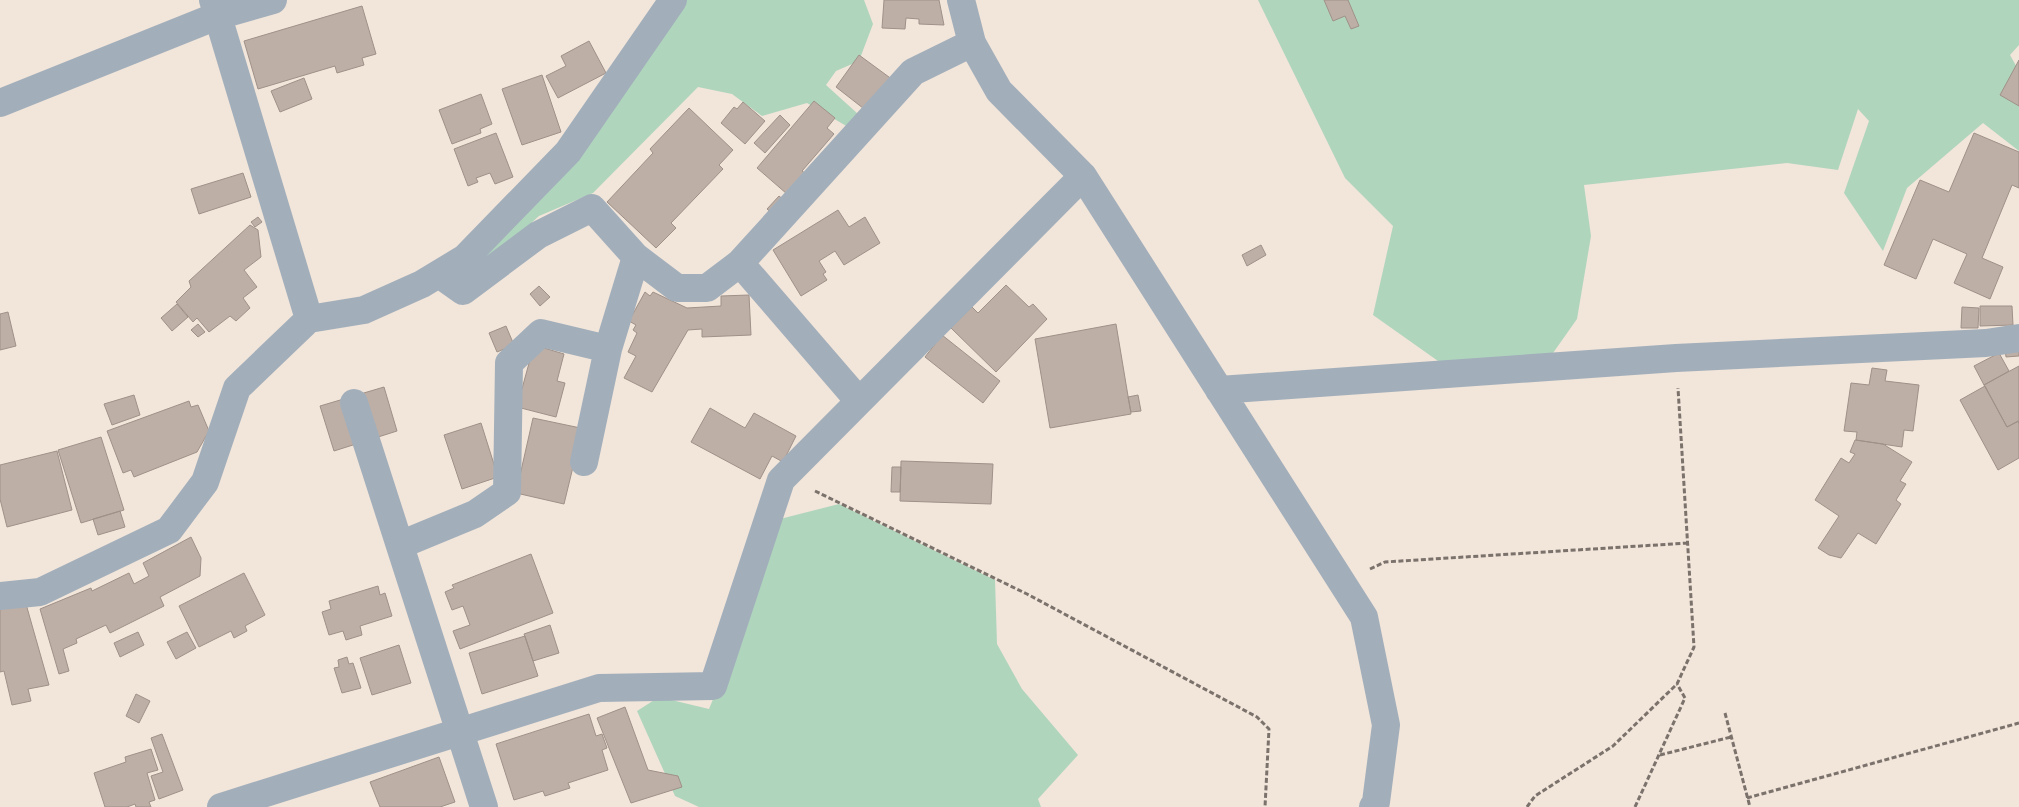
<svg xmlns="http://www.w3.org/2000/svg" width="2019" height="807" font-family="Raleway,sans-serif">
  <style>
    .green { fill: #b0d5bd }
    .building { fill: #bdafa6; stroke: #9f9188 }
    .lines { fill: none; stroke-linecap: round; stroke-linejoin: round }
    .path { stroke: #7b726c; stroke-width: 3; stroke-dasharray: 5 2.5; stroke-linecap: butt }
    .street { stroke: #a2afbb; stroke-width: 28 }
  </style>
  <rect width="100%" height="100%" fill="#f2e5da"/>
  <path class="green" d="M 685,0 L 864,0 L 873,24 L 859,61 L 836,71 L 826,85 L 858,114 L 848,127 L 807,103 L 762,116 L 732,94 L 698,87 L 593,193 L 539,216 L 474,275 L 468,265 Z
    M 1258,0 L 2019,0 L 2019,45 L 2010,55 L 2019,71 L 2019,151 L 1983,123 L 1907,188 L 1883,251 L 1844,193 L 1869,121 L 1858,109 L 1838,170 L 1787,163 L 1584,185 L 1591,236 L 1577,319 L 1553,353 L 1455,373 L 1373,315 L 1393,226 L 1345,178 Z
    M 839,504 L 995,580 L 997,644 L 1022,689 L 1078,755 L 1038,799 L 1041,807 L 699,807 L 675,796 L 637,711 L 659,697 L 709,709 L 721,680 L 776,520 Z"/>
  <path class="building" d="M 884,0 L 939,0 L 944,25 L 919,24 L 919,19 L 906,18 L 905,29 L 882,28 Z
    M 1324,0 L 1348,0 L 1359,26 L 1351,29 L 1345,16 L 1333,21 Z
    M 362,6 L 376,54 L 362,58 L 364,65 L 337,73 L 335,66 L 258,89 L 244,41 Z
    M 589,41 L 606,73 L 558,98 L 546,76 L 566,66 L 561,56 Z
    M 859,55 L 893,80 L 868,112 L 836,87 Z
    M 2019,60 L 2019,106 L 2000,95 Z
    M 542,75 L 561,132 L 522,145 L 502,89 Z
    M 304,78 L 312,99 L 280,112 L 271,91 Z
    M 481,94 L 492,124 L 480,129 L 481,133 L 452,144 L 439,110 Z
    M 814,101 L 835,118 L 827,128 L 834,134 L 802,171 L 805,173 L 787,194 L 757,168 Z
    M 743,102 L 765,121 L 745,144 L 721,123 L 734,107 L 737,109 Z
    M 689,108 L 733,150 L 719,165 L 723,169 L 671,223 L 676,228 L 656,248 L 607,202 L 653,153 L 650,149 Z
    M 780,115 L 790,125 L 765,153 L 754,143 Z
    M 496,133 L 513,177 L 495,184 L 490,173 L 476,178 L 478,182 L 468,186 L 454,149 Z
    M 1974,133 L 2019,152 L 2019,188 L 2012,185 L 1982,258 L 2003,267 L 1990,299 L 1954,283 L 1967,254 L 1933,239 L 1916,279 L 1884,265 L 1920,180 L 1949,192 Z
    M 243,173 L 251,197 L 199,214 L 191,189 Z
    M 779,196 L 785,201 L 774,215 L 767,209 Z
    M 838,210 L 849,227 L 865,217 L 880,243 L 844,265 L 835,251 L 819,261 L 826,272 L 823,274 L 827,280 L 801,296 L 773,250 Z
    M 258,217 L 262,222 L 255,227 L 251,222 Z
    M 250,225 L 258,230 L 261,257 L 244,270 L 257,287 L 243,298 L 250,308 L 236,321 L 230,316 L 209,332 L 197,318 L 193,322 L 176,302 L 191,287 L 189,281 Z
    M 1261,245 L 1266,255 L 1247,266 L 1242,255 Z
    M 1006,285 L 1029,307 L 1033,304 L 1047,319 L 996,372 L 951,328 L 972,307 L 978,313 Z
    M 539,286 L 550,297 L 540,306 L 530,294 Z
    M 645,292 L 650,296 L 653,292 L 687,308 L 721,306 L 721,296 L 749,295 L 751,335 L 702,337 L 702,329 L 688,330 L 652,392 L 624,378 L 636,356 L 628,352 L 637,333 L 633,330 L 636,325 L 629,321 Z
    M 177,304 L 188,317 L 172,331 L 161,318 Z
    M 1980,306 L 2012,306 L 2013,325 L 1980,326 Z
    M 1962,307 L 1979,308 L 1978,328 L 1961,328 Z
    M 8,312 L 16,346 L 0,350 L 0,314 Z
    M 198,324 L 205,332 L 198,337 L 191,330 Z
    M 1116,324 L 1131,414 L 1050,428 L 1035,339 Z
    M 506,326 L 514,345 L 497,352 L 489,333 Z
    M 942,335 L 1000,381 L 983,403 L 925,357 Z
    M 534,345 L 564,354 L 557,381 L 565,383 L 556,417 L 517,407 Z
    M 2019,347 L 2019,356 L 2006,357 L 2005,349 Z
    M 1999,353 L 2009,371 L 1984,385 L 1974,366 Z
    M 2019,366 L 2019,421 L 2007,427 L 1984,385 Z
    M 1872,368 L 1887,370 L 1885,381 L 1919,385 L 1913,431 L 1904,430 L 1902,447 L 1856,440 L 1857,432 L 1844,431 L 1851,383 L 1869,385 Z
    M 1985,386 L 2007,427 L 2018,421 L 2019,424 L 2019,458 L 1998,470 L 1960,400 Z
    M 384,387 L 397,431 L 334,451 L 320,406 Z
    M 134,395 L 140,415 L 112,425 L 104,404 Z
    M 1138,395 L 1141,411 L 1131,412 L 1128,397 Z
    M 189,401 L 191,407 L 198,405 L 209,431 L 197,452 L 134,477 L 131,470 L 123,473 L 107,431 Z
    M 710,408 L 745,428 L 754,413 L 796,436 L 783,462 L 772,456 L 760,479 L 691,442 Z
    M 533,418 L 590,430 L 573,467 L 564,504 L 516,493 Z
    M 481,423 L 498,477 L 462,489 L 444,435 Z
    M 101,437 L 124,510 L 81,523 L 58,450 Z
    M 1855,440 L 1883,444 L 1912,462 L 1900,481 L 1906,484 L 1896,500 L 1901,504 L 1876,544 L 1858,533 L 1841,558 L 1829,555 L 1818,548 L 1839,516 L 1815,500 L 1841,458 L 1849,463 L 1855,454 L 1850,452 Z
    M 57,451 L 72,510 L 7,527 L 0,499 L 0,465 Z
    M 901,461 L 993,464 L 991,504 L 900,501 Z
    M 892,467 L 901,467 L 900,492 L 891,492 Z
    M 120,511 L 125,527 L 98,535 L 93,519 Z
    M 191,537 L 201,558 L 200,576 L 160,597 L 164,606 L 110,633 L 106,625 L 76,639 L 77,643 L 63,649 L 69,671 L 59,674 L 40,609 L 91,588 L 92,591 L 129,573 L 134,584 L 149,576 L 143,563 Z
    M 531,554 L 553,613 L 460,649 L 453,631 L 470,625 L 463,606 L 452,610 L 445,592 L 454,588 L 452,585 Z
    M 244,573 L 265,615 L 245,626 L 247,631 L 234,638 L 231,631 L 199,647 L 179,606 Z
    M 378,586 L 380,595 L 385,593 L 392,616 L 360,626 L 362,635 L 346,640 L 343,631 L 329,635 L 322,612 L 331,609 L 329,601 Z
    M 26,604 L 49,685 L 28,689 L 31,701 L 12,705 L 4,671 L 0,672 L 0,609 Z
    M 550,625 L 559,653 L 533,661 L 524,634 Z
    M 138,632 L 144,645 L 120,657 L 114,643 Z
    M 187,632 L 196,648 L 176,659 L 167,642 Z
    M 525,636 L 538,676 L 482,694 L 469,653 Z
    M 399,645 L 411,683 L 372,695 L 360,658 Z
    M 347,657 L 349,664 L 353,663 L 361,688 L 342,693 L 334,668 L 339,667 L 338,660 Z
    M 136,694 L 150,701 L 139,723 L 126,716 Z
    M 625,707 L 648,770 L 678,776 L 682,787 L 631,803 L 597,718 Z
    M 589,714 L 596,736 L 602,734 L 607,748 L 602,750 L 608,770 L 568,783 L 570,788 L 545,796 L 543,791 L 514,800 L 496,744 Z
    M 162,734 L 183,790 L 159,799 L 151,776 L 163,772 L 151,738 Z
    M 151,749 L 158,770 L 147,773 L 155,800 L 149,802 L 151,807 L 136,807 L 135,804 L 127,807 L 105,807 L 94,773 L 126,762 L 125,757 Z
    M 439,757 L 455,802 L 440,807 L 380,807 L 370,782 Z"/>
  <g class="lines">
    <path class="path" d="M 815,491 L 1027,594 L 1257,717 L 1269,729 L 1265,807
      M 1370,569 L 1385,562 L 1688,543
      M 1725,713 L 1750,807
      M 1660,755 L 1731,737
      M 1747,798 L 2019,723
      M 1527,807 L 1535,796 L 1613,746 L 1677,684 L 1694,647 L 1678,388
      M 1635,807 L 1685,698 L 1677,684"/>
    <path class="street" d="M 961,0 L 972,43 L 999,91 L 1083,176 L 1364,617 L 1386,725 L 1376,802 L 1373,807
      M 0,103 L 217,16 L 273,0
      M 740,263 L 913,72 L 972,43
      M 439,274 L 463,291 L 538,235 L 592,208 L 636,257 L 677,288 L 707,288 L 740,263 L 859,401
      M 309,319 L 364,310 L 422,284 L 465,258 L 568,152 L 673,0
      M 1219,390 L 1676,358 L 1986,343 L 2019,338
      M 354,403 L 484,807
      M 584,462 L 608,349 L 636,257
      M 400,545 L 475,514 L 507,492 L 509,363 L 541,333 L 608,349
      M 0,596 L 40,592 L 169,530 L 205,482 L 237,388 L 309,319 L 213,0
      M 221,807 L 599,688 L 713,686 L 781,480 L 1083,176"/>
  </g>
</svg>
